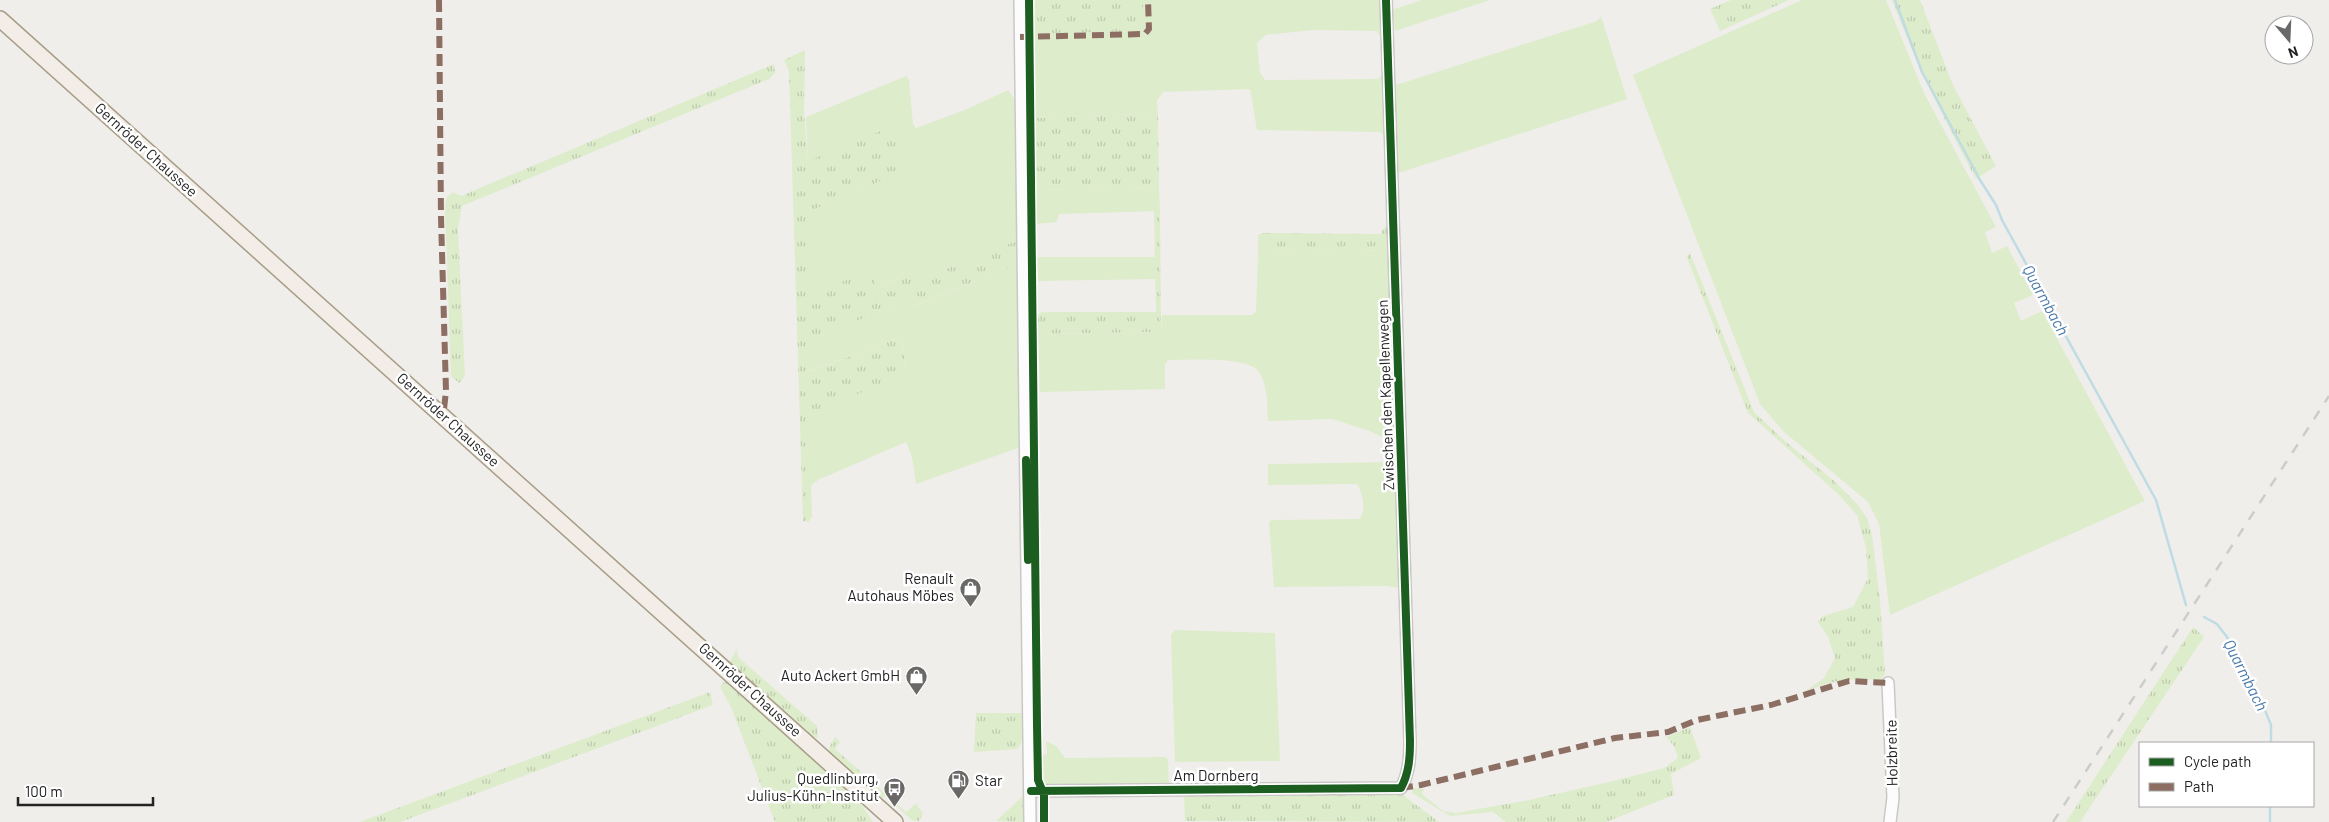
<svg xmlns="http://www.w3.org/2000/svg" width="2329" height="822" font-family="Barlow,sans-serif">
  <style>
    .grass { fill: url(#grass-tufts) }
    .garden { fill: #ddeccb }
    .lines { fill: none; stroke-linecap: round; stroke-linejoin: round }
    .stream { stroke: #bfdbe3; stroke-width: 2.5 }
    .minor-casing { stroke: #c9c8c7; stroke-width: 14 }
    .major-casing { stroke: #a79c86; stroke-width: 18 }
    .minor { stroke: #fdfcfc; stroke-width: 11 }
    .major { stroke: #f3ede7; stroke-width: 15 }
    .rail { stroke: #ccc; stroke-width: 2.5; stroke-dasharray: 10 10; stroke-linecap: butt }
    .quiet { stroke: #8d6e63; stroke-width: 6; stroke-dasharray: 12 6; stroke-linecap: butt }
    .cycleway-casing { stroke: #fff; stroke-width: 11 }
    .cycleway { stroke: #1b5e20; stroke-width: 8 }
    .labels { text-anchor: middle; stroke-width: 5; stroke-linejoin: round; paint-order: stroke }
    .street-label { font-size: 15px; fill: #222; stroke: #fff }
    .poi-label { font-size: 15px; fill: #222; stroke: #fff; text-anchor: end }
    .water-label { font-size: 16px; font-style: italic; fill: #4a7aab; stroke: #fff }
  </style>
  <defs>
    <pattern id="grass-tufts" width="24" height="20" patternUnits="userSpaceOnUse" patternTransform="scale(1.25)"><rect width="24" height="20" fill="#ddeccb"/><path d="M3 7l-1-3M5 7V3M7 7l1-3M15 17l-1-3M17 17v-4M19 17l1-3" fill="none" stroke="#bdcaae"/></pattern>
  </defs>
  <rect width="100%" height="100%" fill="#f0eeeb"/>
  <path class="grass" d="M 1032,0 L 1143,0 L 1143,28 L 1135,31 L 1034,34 Z
    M 1731,0 L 1789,0 L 1720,31 L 1710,9 Z
    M 1892,0 L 1920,0 L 1953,85 L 1996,166 L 1976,179 C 1944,120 1915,62 1892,0 Z
    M 805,50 L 804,113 L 808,160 L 902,122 L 902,172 L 808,212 L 871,271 L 877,287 L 902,277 L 915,281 L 1016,241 L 1018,264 L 914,306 L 905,302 L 808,340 L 809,372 L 903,336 L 905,374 L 809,416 L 812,517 L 808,522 L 803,521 L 789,71 L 784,60 Z
    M 774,64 L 775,73 L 769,79 L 462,206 L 458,229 L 465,376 L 459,383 L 451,376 L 445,207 L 447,197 L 453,192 L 461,196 Z
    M 1158,113 L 1159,187 L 1034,190 L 1033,126 L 1035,118 Z
    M 1154,211 L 1160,211 L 1161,332 L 1038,334 L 1036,316 L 1042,312 L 1156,312 Z
    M 1389,221 L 1390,250 L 1258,253 L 1258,235 L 1263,233 L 1380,234 Z
    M 1690,253 L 1754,412 L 1787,443 L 1832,479 L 1857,504 L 1867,518 L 1872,535 L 1880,600 L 1885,674 L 1880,680 C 1846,679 1836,679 1804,692 L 1824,678 L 1835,658 L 1828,637 L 1818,622 L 1823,616 L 1853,607 L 1868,578 L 1866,548 L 1857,515 L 1838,494 L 1748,413 L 1688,260 L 1687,256 Z
    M 2193,627 L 2204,637 L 2080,822 L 2066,822 Z
    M 737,649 L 738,657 L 817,726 L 818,738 L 809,736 L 732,667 L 730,661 Z
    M 727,678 L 851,789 L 873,822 L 775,822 L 731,707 L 720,687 Z
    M 710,692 L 713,705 L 400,822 L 360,822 Z
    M 976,713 L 1024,713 C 1023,725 1026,740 1017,749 L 974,752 Z
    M 1690,727 L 1701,758 L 1671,774 L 1674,795 L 1606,822 L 1506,822 L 1493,812 L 1450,816 L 1412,793 L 1413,788 L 1424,789 L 1422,794 L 1443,811 L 1456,813 L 1529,800 L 1609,782 L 1664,768 L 1678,758 L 1674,746 L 1666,737 Z
    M 835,737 L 840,742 L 835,749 L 906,812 L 919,801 L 916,804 L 923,813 L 919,821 L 913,821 L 885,796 L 882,798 C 868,786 832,766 829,748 Z
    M 1309,793 L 1403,795 L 1439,822 L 1185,821 L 1184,796 Z
    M 1024,795 L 1025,822 L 996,821 Z"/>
  <path class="garden" d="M 1143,0 L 1382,0 L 1383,41 L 1377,31 L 1313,30 L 1266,35 L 1257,43 L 1260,72 L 1265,80 L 1378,79 L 1383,74 L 1384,136 L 1380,132 L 1257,130 L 1250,89 L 1163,92 L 1157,101 L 1158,113 L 1035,118 L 1034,34 L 1135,31 L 1143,28 Z
    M 1422,0 L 1490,0 L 1395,31 L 1392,10 Z
    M 1802,0 L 1886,0 L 1924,93 L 1996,227 L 1985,232 L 1992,253 L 2007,246 L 2033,295 L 2014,303 L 2021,321 L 2042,311 L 2145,501 L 1890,615 L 1879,524 L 1868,502 L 1783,431 L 1760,404 L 1633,75 Z
    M 1601,16 L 1627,99 L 1399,173 L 1396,170 L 1392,82 L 1396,85 L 1597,21 Z
    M 906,76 L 909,80 L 913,124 L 916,128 L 965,110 L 1008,90 L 1015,100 L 1018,170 L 1016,241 L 915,281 L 901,277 L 877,287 L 870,271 L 807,295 L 808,212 L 902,172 L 902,122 L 808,161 L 806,117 Z
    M 1159,187 L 1160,211 L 1059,214 L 1057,222 L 1035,224 L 1034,190 Z
    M 1390,250 L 1396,443 L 1367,430 L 1332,419 L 1268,421 C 1267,406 1268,385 1259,372 C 1249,356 1188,360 1168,360 L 1165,365 L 1165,389 L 1040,392 L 1038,334 L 1161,332 L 1162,315 L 1252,315 L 1256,311 L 1258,253 Z
    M 1037,257 L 1156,257 L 1156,279 L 1038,281 Z
    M 1018,264 L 1021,447 L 916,484 L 912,457 L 906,442 L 818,480 L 810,486 L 809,416 L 905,373 L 903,336 L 808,372 L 808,340 L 905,302 L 915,306 Z
    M 1397,462 L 1399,588 L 1387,586 L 1274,587 L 1269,523 L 1271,520 L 1360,519 C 1366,508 1363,494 1357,484 L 1268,485 L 1268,464 Z
    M 1175,630 L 1275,633 L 1280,761 L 1175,762 L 1171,635 Z
    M 1046,741 L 1056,746 L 1065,758 L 1165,757 L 1168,760 L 1169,786 L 1045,786 L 1042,781 L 1042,756 L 1047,754 Z"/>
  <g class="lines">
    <path class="stream" d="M 1895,0 L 1922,72 L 1980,180 L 1996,205 L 2002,220 L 2156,500 L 2186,605
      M 2204,617 L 2217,624 L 2227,637 L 2243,671 L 2257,691 L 2271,725 L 2271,743
      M 2270,822 L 2270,806"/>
    <defs>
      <path id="minor" d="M 1020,0 L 1030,822
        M 1888,683 L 1893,798 L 1890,822
        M 1031,791 L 1401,788 C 1409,773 1410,758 1410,741 L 1386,0"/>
      <path id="major" d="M 0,19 L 895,822"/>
    </defs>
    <use href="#minor" class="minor-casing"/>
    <use href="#major" class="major-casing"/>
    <use href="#minor" class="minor"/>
    <use href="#major" class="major"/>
    <path class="rail" d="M 2053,822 L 2329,396"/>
    <path class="quiet" d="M 439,0 L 441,218 L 446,391 L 444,409 L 441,414
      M 1020,37 L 1145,34 L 1149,29 L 1148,0
      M 1401,788 L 1421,785 L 1615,738 L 1668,732 L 1697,720 L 1771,705 L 1849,681 L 1888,683"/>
    <defs>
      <path id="cycleway" d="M 1029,0 L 1037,725 L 1038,780 L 1044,795 L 1044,822
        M 1026,460 L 1028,560
        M 1031,791 L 1401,788 C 1409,773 1410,758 1410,741 L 1386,0"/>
    </defs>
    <use href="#cycleway" class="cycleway-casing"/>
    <use href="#cycleway" class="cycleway"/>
  </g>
  <defs>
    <symbol id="shop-pin" viewBox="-11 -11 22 30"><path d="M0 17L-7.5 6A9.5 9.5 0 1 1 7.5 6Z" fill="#6a6968" stroke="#fff"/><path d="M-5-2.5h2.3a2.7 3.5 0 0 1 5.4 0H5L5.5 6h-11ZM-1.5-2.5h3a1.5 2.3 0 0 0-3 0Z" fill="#fff"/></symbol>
    <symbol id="fuel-pin" viewBox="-11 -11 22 30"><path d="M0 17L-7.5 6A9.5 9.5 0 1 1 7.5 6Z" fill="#6a6968" stroke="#fff"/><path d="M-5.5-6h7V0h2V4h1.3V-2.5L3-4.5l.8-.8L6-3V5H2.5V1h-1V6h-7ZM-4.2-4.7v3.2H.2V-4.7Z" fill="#fff"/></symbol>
    <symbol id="bus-pin" viewBox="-11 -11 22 30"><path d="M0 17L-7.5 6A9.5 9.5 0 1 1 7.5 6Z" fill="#6a6968" stroke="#fff"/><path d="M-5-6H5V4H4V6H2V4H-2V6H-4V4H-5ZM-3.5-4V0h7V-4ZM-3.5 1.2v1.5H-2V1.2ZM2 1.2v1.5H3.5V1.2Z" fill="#fff"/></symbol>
  </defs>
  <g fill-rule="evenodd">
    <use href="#shop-pin" x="958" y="576" width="25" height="34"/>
    <use href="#shop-pin" x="904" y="664" width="25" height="34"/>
    <use href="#fuel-pin" x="946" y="768" width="25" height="34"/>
    <use href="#bus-pin" x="882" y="776" width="25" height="34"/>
  </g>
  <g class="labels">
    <g class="street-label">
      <text transform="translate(146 150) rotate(42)" y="5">Gernröder Chaussee</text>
      <text transform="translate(1386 395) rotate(-92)" y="5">Zwischen den Kapellenwegen</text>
      <text transform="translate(448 420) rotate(42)" y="5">Gernröder Chaussee</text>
      <text transform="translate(750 690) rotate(42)" y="5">Gernröder Chaussee</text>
      <text transform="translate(1892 753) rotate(-91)" y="5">Holzbreite</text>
      <text x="1216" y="781">Am Dornberg</text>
    </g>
    <g class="poi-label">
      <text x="954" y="584">Renault<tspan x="954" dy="17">Autohaus Möbes</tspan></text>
      <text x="900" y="681">Auto Ackert GmbH</text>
      <text x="879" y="784">Quedlinburg,<tspan x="879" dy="17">Julius-Kühn-Institut</tspan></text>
      <text x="975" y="786" text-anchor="start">Star</text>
    </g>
    <g class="water-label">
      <text transform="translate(2046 300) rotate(61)" y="6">Quarmbach</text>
      <text transform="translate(2246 675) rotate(63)" y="6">Quarmbach</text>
    </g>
  </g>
  <rect x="2139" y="742" width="175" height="65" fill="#ffffff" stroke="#a7a7a7"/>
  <rect x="2149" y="758" width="25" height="8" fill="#1b5e20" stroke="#a7a7a7"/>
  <text x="2184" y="767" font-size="15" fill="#222222">Cycle path</text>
  <rect x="2149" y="783" width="25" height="8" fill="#8d6e63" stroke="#a7a7a7"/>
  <text x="2184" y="792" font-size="15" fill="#222222">Path</text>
  <g transform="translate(2289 40) rotate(161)"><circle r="24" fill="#ffffff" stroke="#a7a7a7"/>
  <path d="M0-4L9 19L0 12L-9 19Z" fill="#6a6968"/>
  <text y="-8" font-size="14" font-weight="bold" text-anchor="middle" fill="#222222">N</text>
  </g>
  <path d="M18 797v8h135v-8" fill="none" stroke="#222222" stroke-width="2.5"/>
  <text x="25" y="797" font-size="15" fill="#222222" stroke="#ffffff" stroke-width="4" paint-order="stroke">100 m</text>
</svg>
